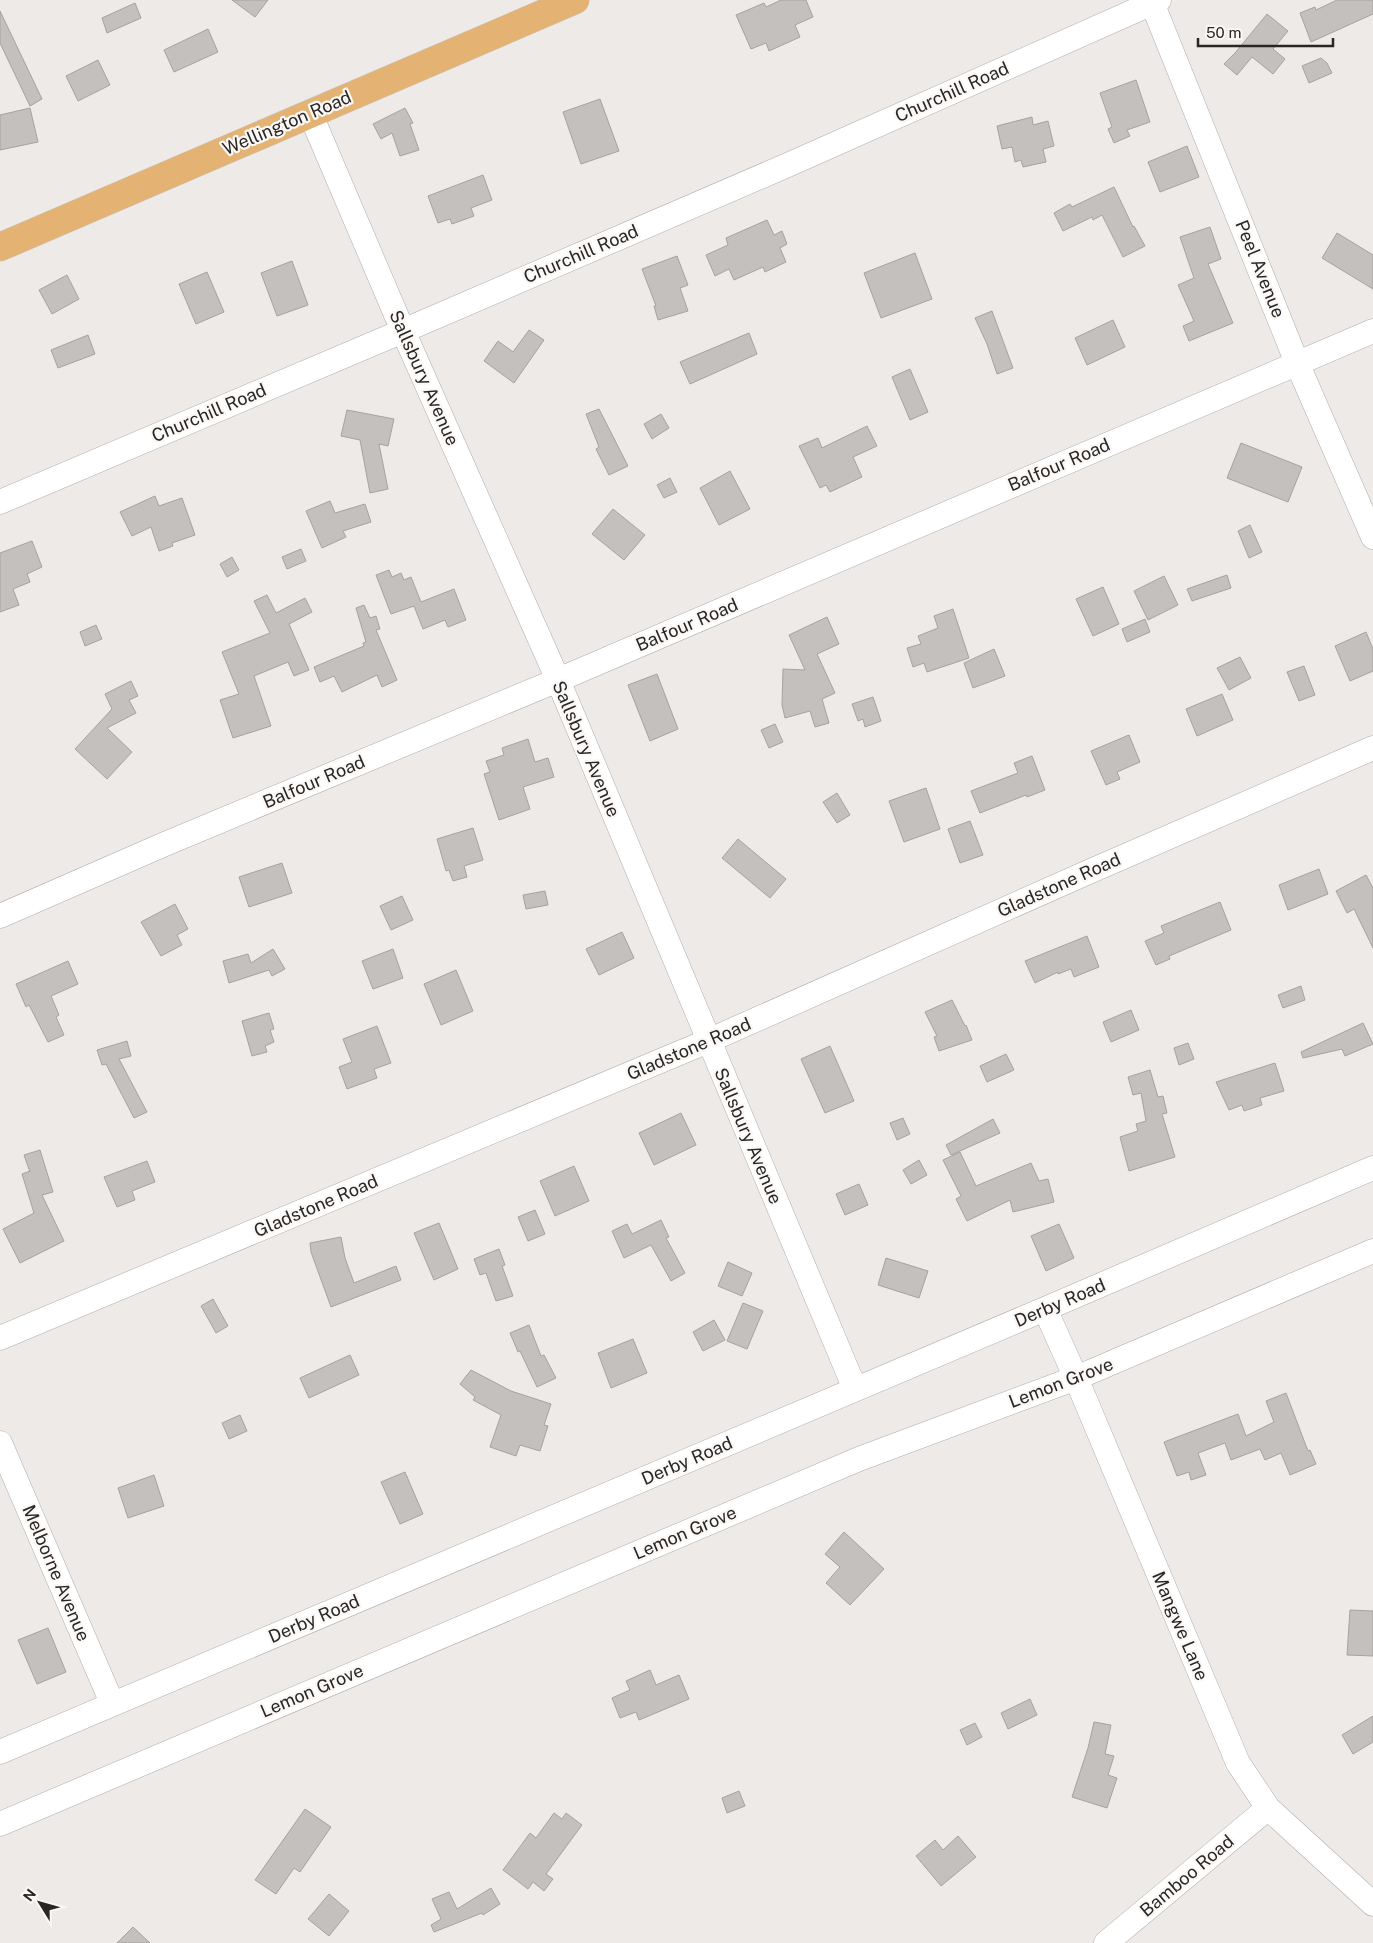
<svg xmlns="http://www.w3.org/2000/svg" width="1373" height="1943" font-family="'Public Sans',sans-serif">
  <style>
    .building { fill: #c3c0bd; stroke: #a5a29f }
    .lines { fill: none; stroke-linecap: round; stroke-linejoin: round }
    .minor-casing { stroke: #afadaa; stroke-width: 25 }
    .major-casing { stroke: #c7c7c7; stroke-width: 29 }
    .minor { stroke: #fff; stroke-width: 24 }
    .major { stroke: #e4b374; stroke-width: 28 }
    .labels { text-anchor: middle; stroke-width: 4.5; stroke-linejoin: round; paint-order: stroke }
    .street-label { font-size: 18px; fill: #282726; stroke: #faf7f5 }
  </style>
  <rect width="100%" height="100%" fill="#edeae7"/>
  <path class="building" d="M 232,0 L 268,0 L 255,17 Z
    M 781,0 L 806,0 L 813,17 L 795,25 L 800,37 L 769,51 L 766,43 L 751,49 L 736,15 L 764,3 L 766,7 Z
    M 1337,0 L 1373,0 L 1373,14 L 1311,42 L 1300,13 L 1315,7 L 1316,10 Z
    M 135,3 L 141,18 L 107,33 L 102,18 Z
    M 0,11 L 42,99 L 30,106 L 0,43 Z
    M 1267,14 L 1288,31 L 1273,49 L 1285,59 L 1273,74 L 1252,57 L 1237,75 L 1224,64 L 1235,53 Z
    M 208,29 L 218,52 L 174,72 L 164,50 Z
    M 1321,58 L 1327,63 L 1332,73 L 1309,83 L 1302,66 Z
    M 98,60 L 110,85 L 78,101 L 66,76 Z
    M 1136,80 L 1150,122 L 1127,130 L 1130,136 L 1114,143 L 1108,129 L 1112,127 L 1100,93 Z
    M 600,99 L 619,151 L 581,164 L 563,112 Z
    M 30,108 L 38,142 L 0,150 L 0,115 Z
    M 405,108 L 413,123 L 410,124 L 419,150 L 400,156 L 392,133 L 381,139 L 373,124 Z
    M 1032,117 L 1033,125 L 1048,121 L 1054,146 L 1043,149 L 1046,162 L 1023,167 L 1021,160 L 1015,162 L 1012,147 L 1002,149 L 997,126 Z
    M 1187,146 L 1199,177 L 1160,192 L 1148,162 Z
    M 483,175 L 492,200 L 471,208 L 474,216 L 452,224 L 450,219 L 438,223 L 428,196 Z
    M 1114,187 L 1133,227 L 1134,226 L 1145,246 L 1123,257 L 1102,215 L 1093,220 L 1092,217 L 1063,231 L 1054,213 L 1070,204 L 1072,207 Z
    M 767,220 L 774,235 L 782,231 L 787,244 L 780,248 L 786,262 L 765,272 L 763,267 L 734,280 L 729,269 L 715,276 L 706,255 L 728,245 L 726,238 Z
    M 1210,227 L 1221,259 L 1208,264 L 1233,323 L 1189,341 L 1183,326 L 1194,321 L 1178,285 L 1194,278 L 1180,237 Z
    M 1337,233 L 1373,255 L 1373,289 L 1322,258 Z
    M 915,253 L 932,299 L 881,318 L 864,273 Z
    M 677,256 L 688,285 L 680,288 L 688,311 L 658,320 L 654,306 L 656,306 L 642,269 Z
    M 292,261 L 308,305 L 277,316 L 261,273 Z
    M 207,272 L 224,312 L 196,324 L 179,284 Z
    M 67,275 L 79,299 L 52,314 L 39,290 Z
    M 992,311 L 1013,368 L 997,374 L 987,344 L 975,318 Z
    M 1113,320 L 1125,347 L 1087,365 L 1075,338 Z
    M 529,330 L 544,340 L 514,383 L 484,361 L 498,341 L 513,352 Z
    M 749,333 L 757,354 L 690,384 L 680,362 Z
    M 88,335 L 95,354 L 58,368 L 51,350 Z
    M 910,369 L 928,412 L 910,420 L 892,377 Z
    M 599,409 L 628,466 L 609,475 L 596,449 L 599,447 L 586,414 Z
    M 347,410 L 394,419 L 388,446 L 379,444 L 388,489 L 370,493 L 360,440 L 341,436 Z
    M 661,414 L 669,428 L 652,439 L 644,424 Z
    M 867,426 L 877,446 L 853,457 L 862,477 L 830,492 L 826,485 L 820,488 L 799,446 L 818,438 L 822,448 Z
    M 1241,443 L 1302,467 L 1288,502 L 1227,478 Z
    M 730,471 L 750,509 L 719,525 L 700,488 Z
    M 670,478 L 677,492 L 664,498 L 657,485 Z
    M 155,496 L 159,506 L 182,498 L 195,535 L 172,543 L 173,546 L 159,551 L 151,527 L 132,536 L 120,512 Z
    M 330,501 L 335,513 L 365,504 L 371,522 L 343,531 L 346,537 L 322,548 L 306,511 Z
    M 613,509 L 645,535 L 624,560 L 592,534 Z
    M 1250,525 L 1262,552 L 1249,558 L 1238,531 Z
    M 32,541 L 42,567 L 27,574 L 30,582 L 13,589 L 19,605 L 0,612 L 0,553 Z
    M 301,549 L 306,561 L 287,569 L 282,557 Z
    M 232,557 L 239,570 L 227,577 L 220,564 Z
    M 389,570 L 392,577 L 401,573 L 404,580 L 411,577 L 421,602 L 454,589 L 466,620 L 448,627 L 445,620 L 423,629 L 414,606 L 391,614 L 376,575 Z
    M 1227,575 L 1231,588 L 1192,601 L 1187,589 Z
    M 1164,576 L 1178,605 L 1148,620 L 1134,591 Z
    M 1103,587 L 1119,624 L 1093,636 L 1076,599 Z
    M 267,595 L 276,613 L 305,598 L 312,612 L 289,624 L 309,670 L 294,676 L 288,662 L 254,676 L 271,726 L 233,738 L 220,700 L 239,694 L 222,652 L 270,633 L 254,601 Z
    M 364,605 L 370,618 L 376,616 L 380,629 L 376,630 L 397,680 L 382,687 L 377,675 L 342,692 L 334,676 L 320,682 L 314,667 L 364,646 L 363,643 L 366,642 L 356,608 Z
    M 953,609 L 969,658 L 927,672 L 924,663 L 913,667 L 907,648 L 921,644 L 918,636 L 938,628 L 934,616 Z
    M 827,617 L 839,644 L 817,654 L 835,693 L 822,699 L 829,723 L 815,727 L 810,711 L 785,718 L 782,705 L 783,669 L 805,670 L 789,635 Z
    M 1145,619 L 1150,632 L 1127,642 L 1122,629 Z
    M 96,625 L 102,639 L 85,646 L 80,632 Z
    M 1366,632 L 1373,649 L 1373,671 L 1350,681 L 1335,646 Z
    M 994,649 L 1005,676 L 973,688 L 964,663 Z
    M 1240,657 L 1251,678 L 1229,690 L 1217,668 Z
    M 1304,666 L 1315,695 L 1299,701 L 1287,672 Z
    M 657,674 L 678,729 L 650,741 L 628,685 Z
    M 131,681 L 138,696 L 129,700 L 136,713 L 107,728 L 132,752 L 107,779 L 75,749 L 112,709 L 105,694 Z
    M 1222,694 L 1233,720 L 1197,736 L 1186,709 Z
    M 873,697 L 881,721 L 865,727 L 863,719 L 858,721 L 852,704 Z
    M 775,724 L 783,742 L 769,748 L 761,730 Z
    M 1129,735 L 1140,762 L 1117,772 L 1120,779 L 1106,785 L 1091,751 Z
    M 528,739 L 535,762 L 548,758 L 554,777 L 523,787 L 530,809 L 499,820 L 484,774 L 490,772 L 486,761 L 504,755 L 502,748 Z
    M 1032,756 L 1045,790 L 1027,797 L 1026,795 L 980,813 L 971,791 L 1018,773 L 1014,763 Z
    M 926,788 L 940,829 L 904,842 L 889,801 Z
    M 837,793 L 850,815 L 837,823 L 823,802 Z
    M 970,821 L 983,855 L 960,863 L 948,829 Z
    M 473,828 L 483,860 L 464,866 L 467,877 L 453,881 L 449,870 L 446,871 L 437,839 Z
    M 738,839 L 786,879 L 770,898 L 722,858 Z
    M 282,863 L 292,893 L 249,907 L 239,877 Z
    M 1319,869 L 1328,894 L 1288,910 L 1279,885 Z
    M 1366,875 L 1373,888 L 1373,948 L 1354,909 L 1347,913 L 1336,891 Z
    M 545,891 L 548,905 L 526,909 L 523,895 Z
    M 402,896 L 413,920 L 391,930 L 380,906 Z
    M 1220,902 L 1231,930 L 1169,956 L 1170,959 L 1156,965 L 1145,941 L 1164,933 L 1161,926 Z
    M 175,904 L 188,929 L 177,935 L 182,945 L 161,956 L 141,922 Z
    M 622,932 L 634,958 L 599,975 L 586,949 Z
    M 1087,936 L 1099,967 L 1074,977 L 1071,969 L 1058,974 L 1058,972 L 1035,983 L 1025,961 Z
    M 273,949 L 285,969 L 272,976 L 269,970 L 229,983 L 223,961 L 248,954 L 251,963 Z
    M 393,949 L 403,978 L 373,989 L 362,961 Z
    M 68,961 L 78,984 L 51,996 L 59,1015 L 56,1017 L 64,1035 L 48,1042 L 29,1005 L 26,1007 L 16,984 Z
    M 456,970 L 473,1011 L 441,1025 L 424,984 Z
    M 1301,986 L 1305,1000 L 1283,1008 L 1278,995 Z
    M 952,1000 L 965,1026 L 966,1025 L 972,1040 L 939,1051 L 934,1037 L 937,1036 L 925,1012 Z
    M 1131,1010 L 1139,1030 L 1111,1042 L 1103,1022 Z
    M 269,1013 L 274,1029 L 270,1030 L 274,1042 L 265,1046 L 267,1052 L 252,1056 L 242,1021 Z
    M 1363,1023 L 1373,1044 L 1345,1056 L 1342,1049 L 1303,1058 L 1301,1052 Z
    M 377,1026 L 391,1063 L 374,1069 L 377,1078 L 347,1089 L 339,1067 L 352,1062 L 343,1039 Z
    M 127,1041 L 131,1056 L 119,1059 L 147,1112 L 134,1118 L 106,1064 L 102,1065 L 97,1050 Z
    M 1188,1043 L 1194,1059 L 1179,1065 L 1174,1048 Z
    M 830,1046 L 854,1101 L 825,1113 L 801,1059 Z
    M 1006,1054 L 1014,1070 L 987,1082 L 980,1066 Z
    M 1275,1063 L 1284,1091 L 1260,1098 L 1262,1105 L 1244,1111 L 1242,1105 L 1229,1110 L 1216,1082 Z
    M 1150,1070 L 1158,1097 L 1163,1096 L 1167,1113 L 1162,1114 L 1175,1157 L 1129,1171 L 1120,1137 L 1138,1131 L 1136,1124 L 1146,1121 L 1141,1093 L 1133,1095 L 1128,1077 Z
    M 681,1113 L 696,1145 L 654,1165 L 639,1133 Z
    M 903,1118 L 910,1134 L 897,1140 L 890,1123 Z
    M 993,1119 L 1000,1133 L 951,1155 L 946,1145 Z
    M 40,1150 L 53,1192 L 42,1195 L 64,1241 L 20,1263 L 3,1229 L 34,1213 L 22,1174 L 30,1171 L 30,1172 L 24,1155 Z
    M 960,1152 L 976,1186 L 1031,1163 L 1039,1181 L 1048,1179 L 1054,1202 L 1013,1212 L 1010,1200 L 967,1221 L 956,1199 L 961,1196 L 943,1160 Z
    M 919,1160 L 927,1175 L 911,1184 L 903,1170 Z
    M 147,1161 L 155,1182 L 132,1191 L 135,1200 L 117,1207 L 104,1177 Z
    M 574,1166 L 589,1201 L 555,1216 L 540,1181 Z
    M 859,1184 L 868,1205 L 845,1215 L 836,1194 Z
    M 535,1210 L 545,1234 L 528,1241 L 518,1217 Z
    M 661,1220 L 669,1237 L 666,1238 L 685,1273 L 671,1281 L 651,1245 L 624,1258 L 612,1231 L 627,1224 L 632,1234 Z
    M 439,1223 L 458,1269 L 434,1280 L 414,1233 Z
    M 1059,1224 L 1074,1258 L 1046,1271 L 1031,1236 Z
    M 341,1237 L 345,1258 L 354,1283 L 396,1266 L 401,1280 L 331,1307 L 311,1252 L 310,1243 Z
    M 499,1249 L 505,1265 L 502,1266 L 513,1296 L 496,1301 L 486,1273 L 480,1275 L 474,1259 Z
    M 886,1258 L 928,1271 L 919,1298 L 878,1285 Z
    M 728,1262 L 752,1273 L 742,1296 L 718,1286 Z
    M 213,1299 L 228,1326 L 216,1333 L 201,1306 Z
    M 743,1303 L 763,1311 L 747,1349 L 727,1341 Z
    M 714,1320 L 725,1340 L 703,1351 L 693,1332 Z
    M 529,1325 L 541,1356 L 544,1355 L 556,1378 L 537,1387 L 520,1351 L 518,1352 L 510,1333 Z
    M 633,1339 L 647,1373 L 611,1388 L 598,1353 Z
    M 350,1355 L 359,1375 L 309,1398 L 300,1378 Z
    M 471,1370 L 511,1391 L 551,1404 L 544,1425 L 548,1426 L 540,1451 L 520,1445 L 516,1456 L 490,1447 L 501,1415 L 473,1400 L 475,1397 L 460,1384 Z
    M 1286,1393 L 1308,1451 L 1310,1450 L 1316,1464 L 1290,1475 L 1281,1453 L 1265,1460 L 1260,1449 L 1231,1460 L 1225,1443 L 1198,1453 L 1206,1475 L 1191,1480 L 1189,1472 L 1177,1476 L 1164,1442 L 1238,1414 L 1246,1436 L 1274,1422 L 1266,1401 Z
    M 240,1415 L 247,1431 L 229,1439 L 222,1423 Z
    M 405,1472 L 423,1514 L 400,1524 L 381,1482 Z
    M 154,1475 L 164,1506 L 128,1518 L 118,1488 Z
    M 844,1532 L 884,1569 L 850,1605 L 826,1583 L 840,1567 L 825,1554 Z
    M 1350,1610 L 1373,1611 L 1373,1656 L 1347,1655 Z
    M 48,1628 L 66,1672 L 37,1684 L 18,1640 Z
    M 650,1670 L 656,1685 L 679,1675 L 689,1699 L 639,1720 L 636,1712 L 620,1718 L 612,1698 L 630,1690 L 626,1681 Z
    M 1030,1699 L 1037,1715 L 1008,1729 L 1001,1713 Z
    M 1373,1716 L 1373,1742 L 1353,1754 L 1342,1735 Z
    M 1094,1722 L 1111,1725 L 1105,1754 L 1114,1756 L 1108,1775 L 1117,1778 L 1107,1808 L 1072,1797 L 1088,1748 Z
    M 975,1723 L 982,1737 L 967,1745 L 960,1730 Z
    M 739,1791 L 745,1806 L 727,1813 L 722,1798 Z
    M 305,1809 L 331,1827 L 300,1872 L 294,1868 L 276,1894 L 255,1880 Z
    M 554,1813 L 562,1819 L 566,1813 L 582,1825 L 546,1874 L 553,1879 L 544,1891 L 533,1882 L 528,1889 L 503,1870 L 530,1833 L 536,1838 Z
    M 958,1836 L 976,1857 L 941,1886 L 916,1856 L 935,1840 L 943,1850 Z
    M 491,1888 L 500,1904 L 483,1915 L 482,1913 L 434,1932 L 431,1925 L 441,1919 L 432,1899 L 449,1892 L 457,1909 Z
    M 329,1894 L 349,1911 L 329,1936 L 308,1919 Z
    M 133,1927 L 150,1943 L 117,1943 Z"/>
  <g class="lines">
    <defs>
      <path id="minor" d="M 1151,0 L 1297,363 L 1373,537
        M 310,113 L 403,331 L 558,680 L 855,1389
        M 0,502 L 403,331 L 790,164 L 1159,0
        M 0,916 L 165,844 L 558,680 L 1373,331
        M 1045,1309 L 1076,1378 L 1238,1763 L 1268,1808 L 1373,1904
        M 0,1338 L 708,1041 L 1084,874 L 1373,748
        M 0,1443 L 112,1703
        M 0,1752 L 1045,1309 L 1373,1168
        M 0,1824 L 859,1459 L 1076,1378 L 1373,1251
        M 1106,1943 L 1268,1808"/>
      <path id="major" d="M 0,247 L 575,0"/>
    </defs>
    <use href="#minor" class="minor-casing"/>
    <use href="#major" class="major-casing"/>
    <use href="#minor" class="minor"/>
    <use href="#major" class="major"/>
  </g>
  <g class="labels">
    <g class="street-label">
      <text transform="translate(952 92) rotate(-24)" y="6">Churchill Road</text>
      <text transform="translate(287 123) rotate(-23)" y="6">Wellington Road</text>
      <text transform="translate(581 254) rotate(-23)" y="6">Churchill Road</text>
      <text transform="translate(1260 269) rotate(68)" y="6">Peel Avenue</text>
      <text transform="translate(424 378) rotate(66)" y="6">Sallsbury Avenue</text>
      <text transform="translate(209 413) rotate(-23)" y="6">Churchill Road</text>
      <text transform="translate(1059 465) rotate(-23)" y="6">Balfour Road</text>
      <text transform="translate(687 625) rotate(-23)" y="6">Balfour Road</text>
      <text transform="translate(586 749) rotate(67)" y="6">Sallsbury Avenue</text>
      <text transform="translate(314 782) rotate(-23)" y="6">Balfour Road</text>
      <text transform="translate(1059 885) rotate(-24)" y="6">Gladstone Road</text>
      <text transform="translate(689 1049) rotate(-23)" y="6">Gladstone Road</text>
      <text transform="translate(748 1136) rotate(67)" y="6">Sallsbury Avenue</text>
      <text transform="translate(316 1206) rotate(-23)" y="6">Gladstone Road</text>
      <text transform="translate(1060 1303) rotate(-23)" y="6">Derby Road</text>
      <text transform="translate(1061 1383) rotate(-21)" y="6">Lemon Grove</text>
      <text transform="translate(687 1461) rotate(-23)" y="6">Derby Road</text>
      <text transform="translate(685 1533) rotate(-23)" y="6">Lemon Grove</text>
      <text transform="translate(56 1573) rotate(67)" y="6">Melborne Avenue</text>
      <text transform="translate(314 1619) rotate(-23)" y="6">Derby Road</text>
      <text transform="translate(1180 1626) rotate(67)" y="6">Mangwe Lane</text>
      <text transform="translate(312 1691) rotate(-23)" y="6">Lemon Grove</text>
      <text transform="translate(1187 1876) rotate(-40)" y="6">Bamboo Road</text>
    </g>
  </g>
  <g transform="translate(40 1903) rotate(307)" stroke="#faf7f5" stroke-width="4" paint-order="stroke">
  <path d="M0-4L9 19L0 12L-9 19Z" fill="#282726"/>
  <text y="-8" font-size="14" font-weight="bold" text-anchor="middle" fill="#282726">N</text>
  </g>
  <path d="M1198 38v8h135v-8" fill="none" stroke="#282726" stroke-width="2.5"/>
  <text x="1206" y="38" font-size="15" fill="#282726" stroke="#faf7f5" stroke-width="4" paint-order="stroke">50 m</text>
</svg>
